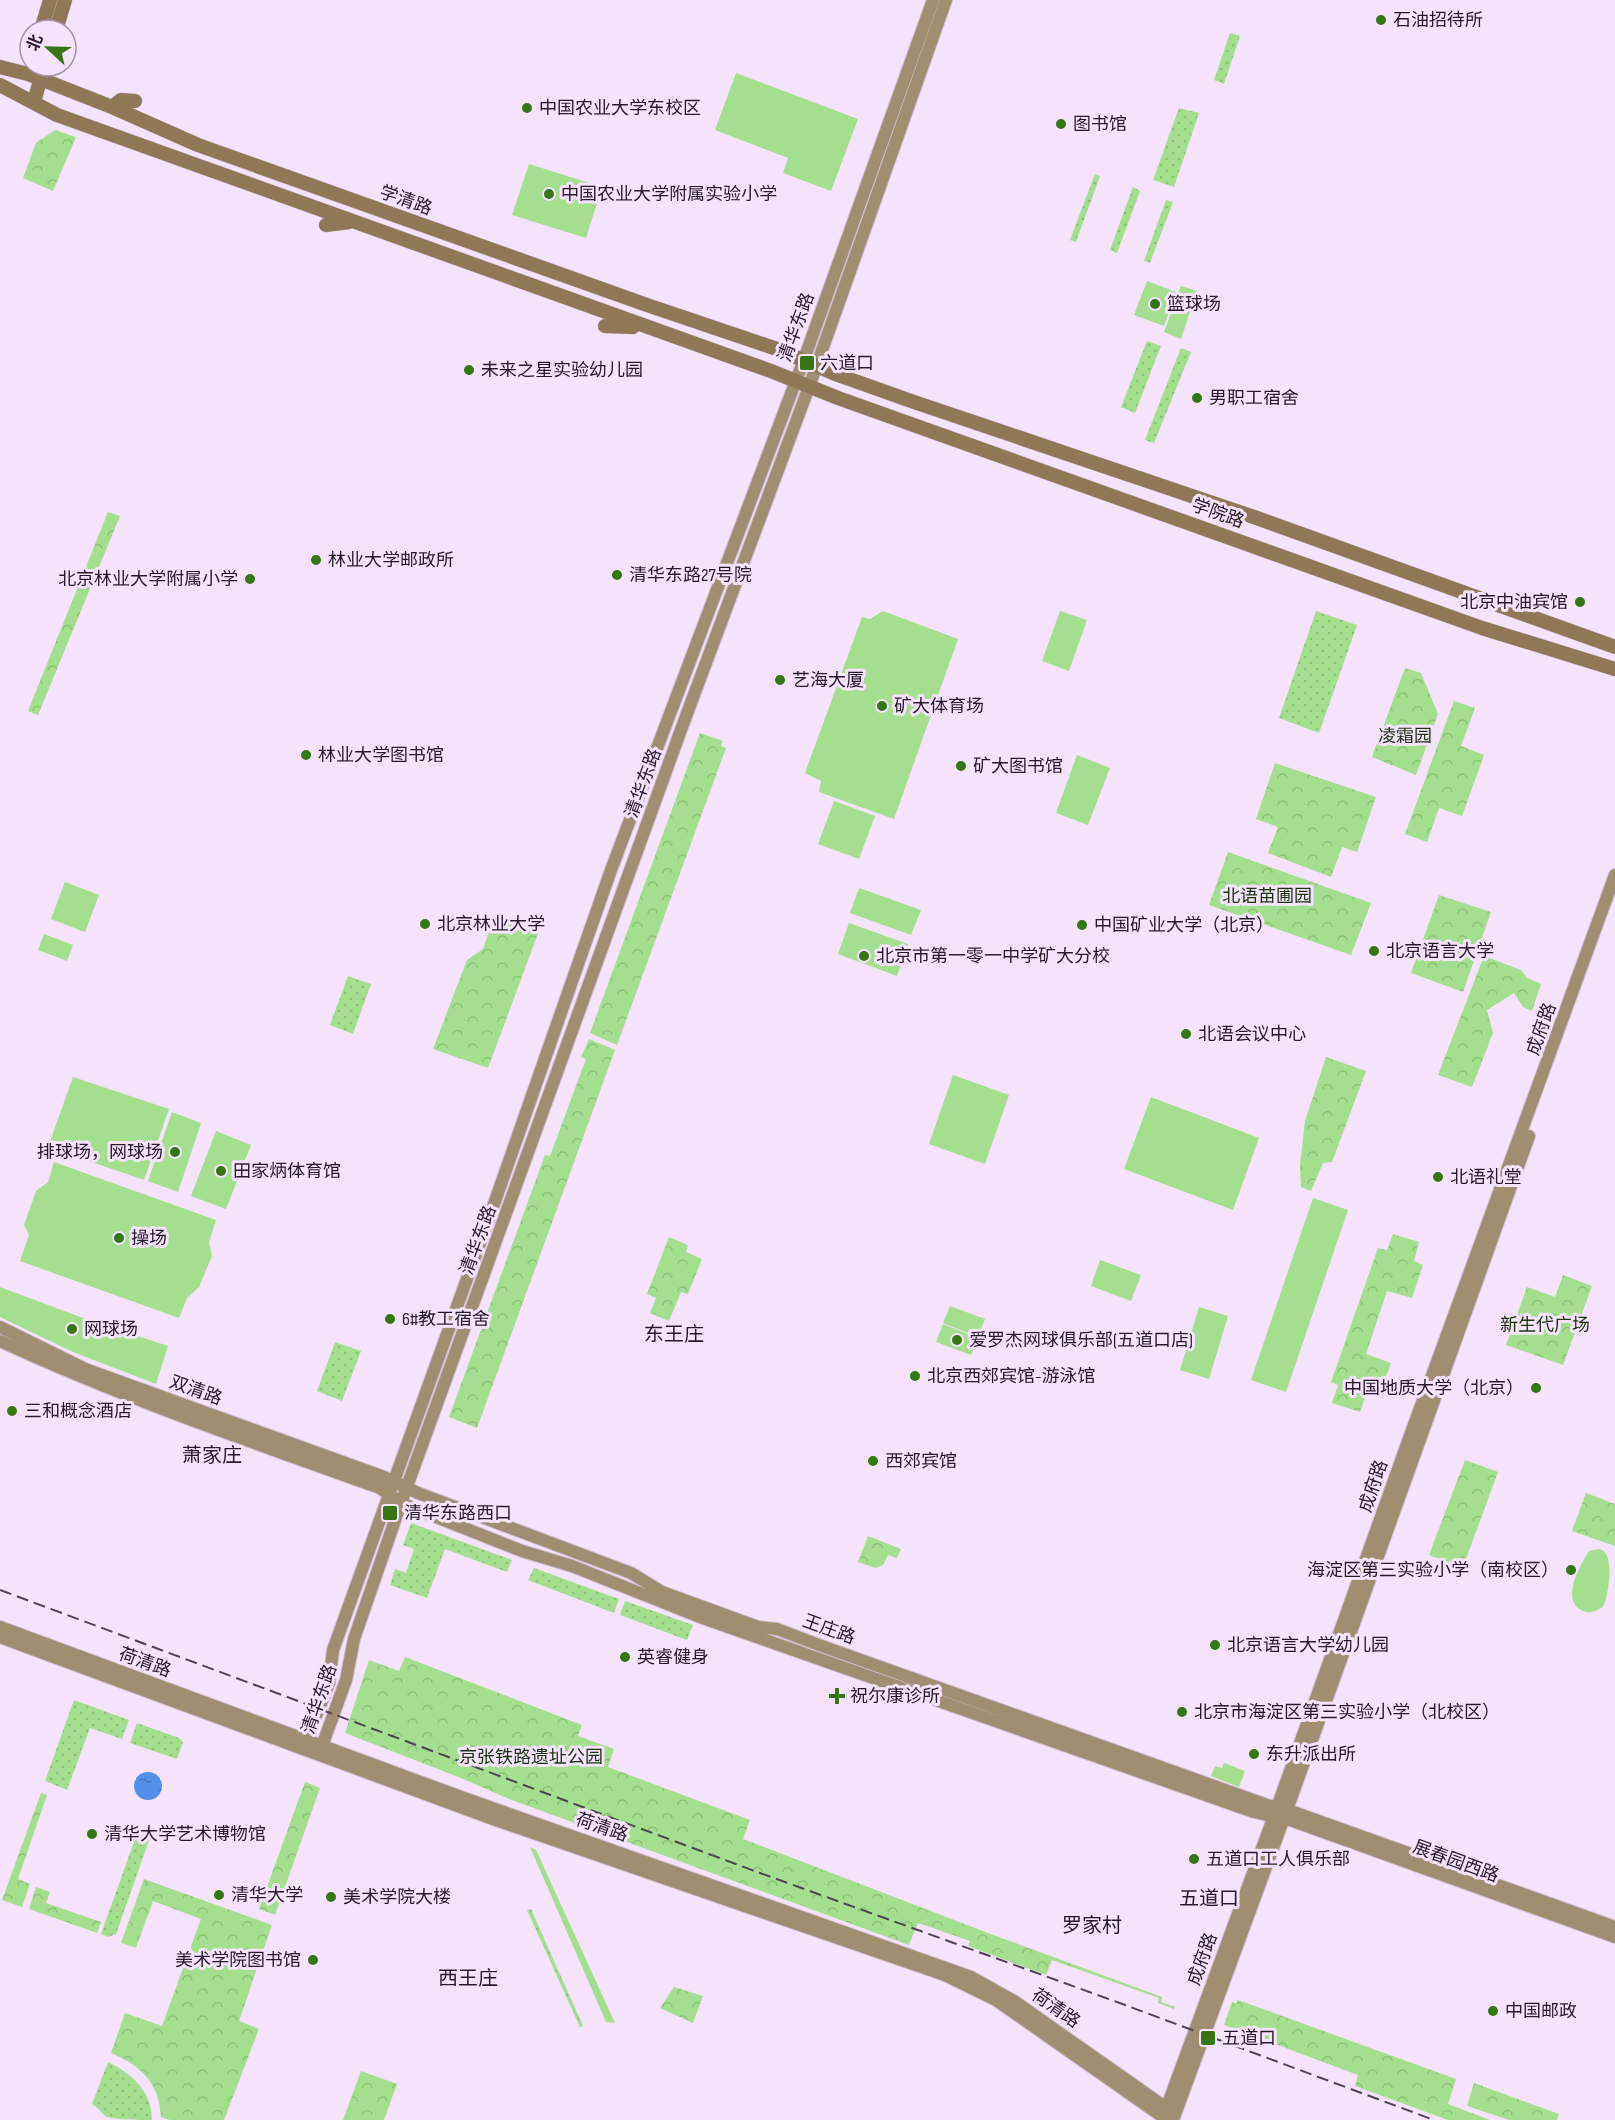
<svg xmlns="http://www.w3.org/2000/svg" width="1615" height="2120" font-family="'Sofia Sans Condensed','Noto Sans SC',sans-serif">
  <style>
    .grass { fill: url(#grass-dots) }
    .forest { fill: url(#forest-crowns) }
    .garden { fill: #a4de8e }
    .water { fill: url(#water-ripples) }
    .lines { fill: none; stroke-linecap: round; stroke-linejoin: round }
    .secondary-casing { stroke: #d0bfd6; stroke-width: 14 }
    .primary-casing { stroke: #d0bfd6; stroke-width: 15 }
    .secondary { stroke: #a08e73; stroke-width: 12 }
    .primary { stroke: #8e7857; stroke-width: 14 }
    .rail { stroke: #4f4354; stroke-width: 2; stroke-dasharray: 12 6; stroke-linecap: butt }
    .poi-dot { fill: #357512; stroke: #f5e3fc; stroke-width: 2 }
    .labels { text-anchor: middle; stroke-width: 6; stroke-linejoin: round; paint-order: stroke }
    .poi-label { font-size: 18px; fill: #251a29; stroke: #f5e3fc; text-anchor: start }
    .street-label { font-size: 18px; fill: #251a29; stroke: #f5e3fc }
    .park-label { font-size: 18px; fill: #18340d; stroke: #f5e3fc }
    .neighbourhood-label { font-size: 20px; fill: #251a29; stroke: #f5e3fc }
  </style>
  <defs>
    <pattern id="grass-dots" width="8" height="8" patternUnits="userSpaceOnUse" patternTransform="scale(1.5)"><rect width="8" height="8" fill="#a4de8e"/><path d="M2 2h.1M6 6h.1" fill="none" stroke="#8dbe7a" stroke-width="1.8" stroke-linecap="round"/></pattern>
    <pattern id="forest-crowns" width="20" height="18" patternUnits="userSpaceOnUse" patternTransform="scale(1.5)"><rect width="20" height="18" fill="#a4de8e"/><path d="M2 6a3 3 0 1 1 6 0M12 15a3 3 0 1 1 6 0" fill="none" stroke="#8dbe7a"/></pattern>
    <pattern id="water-ripples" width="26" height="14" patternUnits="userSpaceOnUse" patternTransform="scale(1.5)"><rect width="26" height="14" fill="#5390e9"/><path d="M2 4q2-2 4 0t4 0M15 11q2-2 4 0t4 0" fill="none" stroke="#4575bd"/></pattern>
  </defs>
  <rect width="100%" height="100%" fill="#f5e3fc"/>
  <path class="grass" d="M 1230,33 L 1240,36 L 1224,84 L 1214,80 Z
    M 1179,108 L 1199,113 L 1174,187 L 1153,180 Z
    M 1095,174 L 1100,176 L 1076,242 L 1070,240 Z
    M 1133,187 L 1140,191 L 1117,253 L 1110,250 Z
    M 1166,200 L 1173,202 L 1150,263 L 1144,261 Z
    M 1147,341 L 1161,346 L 1135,413 L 1121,407 Z
    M 1181,348 L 1191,352 L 1154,443 L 1145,440 Z
    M 1316,611 L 1357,625 L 1319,733 L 1279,718 Z
    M 348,976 L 371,984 L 353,1034 L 330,1025 Z
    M 335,1342 L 361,1351 L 342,1401 L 317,1391 Z
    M 411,1523 L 512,1560 L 507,1572 L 445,1549 L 427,1598 L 390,1585 L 395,1569 L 406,1573 L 414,1549 L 403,1545 Z
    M 534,1568 L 619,1599 L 614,1613 L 528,1580 Z
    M 625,1601 L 693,1625 L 687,1640 L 620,1615 Z
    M 74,1700 L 129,1720 L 122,1739 L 90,1728 L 67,1790 L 45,1781 Z
    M 137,1723 L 179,1738 L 183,1742 L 177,1759 L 130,1743 Z
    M 139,1828 L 152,1832 L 116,1934 L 108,1937 L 101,1934 Z
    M 531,1909 L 583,2026 L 580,2027 L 527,1910 Z
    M 108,2062 C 132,2074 152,2091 152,2120 C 139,2120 119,2120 107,2117 C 102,2114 98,2107 92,2104 Z"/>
  <path class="forest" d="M 55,130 L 76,137 L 53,191 L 23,178 L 36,143 Z
    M 108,512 L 120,516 L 38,715 L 28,711 Z
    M 1405,668 L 1421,673 L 1438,714 L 1416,775 L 1372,757 Z
    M 1454,701 L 1475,708 L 1461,746 L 1484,755 L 1462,816 L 1439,808 L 1427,842 L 1405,834 Z
    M 700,733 L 723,741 L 721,746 L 726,748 L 617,1045 L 590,1033 Z
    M 1275,763 L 1376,797 L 1357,852 L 1342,847 L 1331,877 L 1268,853 L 1278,827 L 1256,819 Z
    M 1228,852 L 1371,903 L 1351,955 L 1209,905 Z
    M 1439,895 L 1491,912 L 1463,992 L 1411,973 Z
    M 495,915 L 539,931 L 488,1068 L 433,1049 L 467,960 L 483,949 Z
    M 1484,956 L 1521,970 L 1527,978 L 1541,984 L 1532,1011 L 1523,1007 L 1514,993 L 1487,1010 L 1493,1033 L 1472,1087 L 1438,1075 Z
    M 589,1039 L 615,1050 L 477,1428 L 449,1417 L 545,1155 L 550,1156 L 586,1059 L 581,1057 Z
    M 1326,1057 L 1366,1071 L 1332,1162 L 1323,1163 L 1311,1191 L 1301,1187 L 1300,1166 L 1305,1121 Z
    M 1393,1234 L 1419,1242 L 1414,1261 L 1423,1265 L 1412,1298 L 1387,1291 L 1366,1354 L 1391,1363 L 1378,1398 L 1366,1395 L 1360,1412 L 1332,1403 L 1338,1385 L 1331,1382 L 1378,1248 L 1387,1250 Z
    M 669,1237 L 688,1245 L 686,1252 L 702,1259 L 688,1294 L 681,1292 L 669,1321 L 650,1313 L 656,1298 L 647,1294 Z
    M 1563,1275 L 1592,1286 L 1563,1365 L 1506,1345 L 1527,1287 L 1555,1297 Z
    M 1465,1460 L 1498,1472 L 1463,1567 L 1429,1555 Z
    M 1586,1493 L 1615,1504 L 1615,1546 L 1572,1531 Z
    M 868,1536 L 901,1549 L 897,1558 L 888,1555 L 883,1565 L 876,1568 L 858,1562 Z
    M 405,1657 L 582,1725 L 578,1736 L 614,1749 L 608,1767 L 750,1820 L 743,1839 L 988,1933 L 1162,1997 L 1161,2002 L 1175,2007 L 1174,2009 L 1158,2003 L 1159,1998 L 1052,1960 L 1046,1975 L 968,1946 L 970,1941 L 918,1923 L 909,1945 L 509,1799 L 461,1778 L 345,1733 L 369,1660 L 399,1671 Z
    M 305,1782 L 320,1788 L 275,1915 L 259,1909 Z
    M 41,1793 L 47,1795 L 18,1879 L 30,1884 L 22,1907 L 2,1900 Z
    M 144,1879 L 272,1925 L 239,2021 L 259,2029 L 224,2120 L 170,2120 L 161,2117 C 159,2082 141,2066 111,2053 L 125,2013 L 162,2026 L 201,1919 L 153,1901 L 136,1948 L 121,1943 Z
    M 36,1887 L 50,1892 L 46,1903 L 101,1922 L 97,1933 L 29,1909 Z
    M 674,1987 L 703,1996 L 693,2023 L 660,2008 Z
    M 1238,2000 L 1456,2079 L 1448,2104 L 1490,2120 L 1448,2120 L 1355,2086 L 1358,2075 L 1224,2025 L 1232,2002 L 1236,2004 Z
    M 361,2071 L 397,2084 L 384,2120 L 343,2120 Z
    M 1474,2083 L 1559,2114 L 1557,2120 L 1509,2120 L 1467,2106 Z"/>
  <path class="garden" d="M 736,73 L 858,119 L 831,191 L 783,173 L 788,158 L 715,130 Z
    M 529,164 L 602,187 L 586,238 L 512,215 Z
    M 1147,281 L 1176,292 L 1164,326 L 1134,315 Z
    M 1181,286 L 1197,291 L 1181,339 L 1164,332 Z
    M 883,611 L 958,639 L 894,819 L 819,792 L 821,781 L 805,773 L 862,617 L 870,619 Z
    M 1060,611 L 1087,620 L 1069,671 L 1042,661 Z
    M 1077,755 L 1110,768 L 1088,825 L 1056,813 Z
    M 834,801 L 875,816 L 859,859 L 818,844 Z
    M 65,882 L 99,895 L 85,932 L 51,919 Z
    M 859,888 L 921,910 L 911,935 L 850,913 Z
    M 849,923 L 908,944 L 897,976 L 838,954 Z
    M 44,934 L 73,945 L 67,961 L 38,950 Z
    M 953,1075 L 1009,1095 L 985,1164 L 929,1144 Z
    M 73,1077 L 169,1109 L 144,1180 L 48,1147 Z
    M 1151,1097 L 1259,1138 L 1233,1210 L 1124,1169 Z
    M 172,1112 L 201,1123 L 178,1192 L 148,1181 Z
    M 216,1131 L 251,1145 L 226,1209 L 191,1196 Z
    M 54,1162 L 216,1220 L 209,1242 L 212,1256 L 199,1287 L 187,1298 L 179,1318 L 20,1261 L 29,1235 L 24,1225 L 36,1191 L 48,1182 Z
    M 1313,1198 L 1348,1210 L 1286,1392 L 1251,1380 Z
    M 1100,1260 L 1141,1275 L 1131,1301 L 1091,1286 Z
    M 0,1287 L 83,1318 L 168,1346 L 156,1384 L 73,1352 L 0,1317 Z
    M 950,1306 L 985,1319 L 978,1337 L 943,1323 Z
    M 1199,1307 L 1228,1316 L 1209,1379 L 1180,1370 Z
    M 943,1324 L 978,1338 L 971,1355 L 936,1342 Z
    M 1598,1549 C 1615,1549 1610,1591 1603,1607 C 1595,1611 1590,1615 1581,1610 C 1561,1599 1580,1565 1589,1551 Z
    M 1224,1763 L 1245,1771 L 1239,1787 L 1211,1776 L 1215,1766 L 1222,1768 Z
    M 530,1847 L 536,1850 L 615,2023 L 606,2022 Z"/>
  <path class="water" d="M134 1786a14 14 0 1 1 28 0a14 14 0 1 1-28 0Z"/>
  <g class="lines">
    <defs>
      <path id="secondary" d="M 0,1327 L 85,1369 L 384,1477 L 418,1493 L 631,1573 L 662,1592 L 758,1627 L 777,1629 L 819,1645 L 1267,1805 L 1296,1813 L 1615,1927
        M 0,1341 C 123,1398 252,1442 380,1488 L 401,1503 L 522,1551 L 572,1566 L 700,1617 L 1254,1812 L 1293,1821 L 1615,1937
        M 0,1627 L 461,1797 L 971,1977 L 1014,2001 L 1172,2112
        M 0,1637 L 493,1819 L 945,1975 L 996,2000 L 1163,2117
        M 311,1752 L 322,1746 L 346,1680 L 354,1639 L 401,1503 L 682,727 L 809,387 L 946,0
        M 311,1752 L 306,1741 L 329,1683 L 333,1650 L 494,1204 L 611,870 L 803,362 L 933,0
        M 1162,2120 L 1274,1816 L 1407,1444 L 1615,875
        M 1173,2120 L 1284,1818 L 1529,1136"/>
      <path id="primary" d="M 41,30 L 50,0
        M 56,30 L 65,0
        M 0,67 L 28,74 L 112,107 L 198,145 L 647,305 L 777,349 L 838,375 L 914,402 L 1254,517 L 1615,647
        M 0,85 L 57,115 L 771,371 L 838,398 L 1482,628 L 1615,669
        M 34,102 L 44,66
        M 112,107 L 121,100 L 135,101
        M 326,225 L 349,222
        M 605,326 L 633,327"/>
    </defs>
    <use href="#secondary" class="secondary-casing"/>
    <use href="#primary" class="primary-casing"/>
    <use href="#secondary" class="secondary"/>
    <use href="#primary" class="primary"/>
    <path class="rail" d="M 0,1590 L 760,1873 L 1117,2002 L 1434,2120"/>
  </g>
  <g class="poi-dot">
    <circle cx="1381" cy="20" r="6"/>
    <circle cx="527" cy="108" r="6"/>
    <circle cx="1061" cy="124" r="6"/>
    <circle cx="549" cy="194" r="6"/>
    <circle cx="1155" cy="304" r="6"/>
    <rect x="799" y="355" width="16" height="16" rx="3"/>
    <circle cx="469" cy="370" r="6"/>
    <circle cx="1197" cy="398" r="6"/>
    <circle cx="316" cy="560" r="6"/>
    <circle cx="617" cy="575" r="6"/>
    <circle cx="250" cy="579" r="6"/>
    <circle cx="1580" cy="602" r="6"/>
    <circle cx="780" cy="680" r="6"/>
    <circle cx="882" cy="706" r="6"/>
    <circle cx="306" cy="755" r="6"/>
    <circle cx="961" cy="766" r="6"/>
    <circle cx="425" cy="924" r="6"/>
    <circle cx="1082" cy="925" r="6"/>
    <circle cx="1374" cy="951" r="6"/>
    <circle cx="864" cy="956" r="6"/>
    <circle cx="1186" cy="1034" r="6"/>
    <circle cx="175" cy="1152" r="6"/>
    <circle cx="221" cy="1171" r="6"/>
    <circle cx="1438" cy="1177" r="6"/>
    <circle cx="119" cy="1238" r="6"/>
    <circle cx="390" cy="1319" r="6"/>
    <circle cx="72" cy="1329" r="6"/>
    <circle cx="957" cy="1340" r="6"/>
    <circle cx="915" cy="1376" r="6"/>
    <circle cx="1536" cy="1388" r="6"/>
    <circle cx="12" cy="1411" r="6"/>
    <circle cx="873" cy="1461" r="6"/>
    <rect x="382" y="1505" width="16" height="16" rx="3"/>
    <circle cx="1571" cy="1570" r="6"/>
    <circle cx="1215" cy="1645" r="6"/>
    <circle cx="625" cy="1657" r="6"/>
    <path d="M834 1687h6v6h6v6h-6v6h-6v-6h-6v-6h6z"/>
    <circle cx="1182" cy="1712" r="6"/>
    <circle cx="1254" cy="1754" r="6"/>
    <circle cx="92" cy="1834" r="6"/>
    <circle cx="1194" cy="1859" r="6"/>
    <circle cx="219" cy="1895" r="6"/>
    <circle cx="331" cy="1897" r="6"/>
    <circle cx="313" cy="1960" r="6"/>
    <circle cx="1493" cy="2011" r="6"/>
    <rect x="1200" y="2030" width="16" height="16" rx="3"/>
  </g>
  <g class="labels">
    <g class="poi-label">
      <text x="1393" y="26">石油招待所</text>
      <text x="539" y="114">中国农业大学东校区</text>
      <text x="1073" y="130">图书馆</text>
      <text x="561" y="200">中国农业大学附属实验小学</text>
      <text x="1167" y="310">篮球场</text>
      <text x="820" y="369">六道口</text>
      <text x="481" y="376">未来之星实验幼儿园</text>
      <text x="1209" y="404">男职工宿舍</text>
      <text x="328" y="566">林业大学邮政所</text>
      <text x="629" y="581">清华东路27号院</text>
      <text x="238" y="585" text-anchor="end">北京林业大学附属小学</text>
      <text x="1568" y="608" text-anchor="end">北京中油宾馆</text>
      <text x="792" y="686">艺海大厦</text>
      <text x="894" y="712">矿大体育场</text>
      <text x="318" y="761">林业大学图书馆</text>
      <text x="973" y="772">矿大图书馆</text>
      <text x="437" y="930">北京林业大学</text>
      <text x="1094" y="931">中国矿业大学（北京）</text>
      <text x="1386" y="957">北京语言大学</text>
      <text x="876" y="962">北京市第一零一中学矿大分校</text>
      <text x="1198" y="1040">北语会议中心</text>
      <text x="163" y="1158" text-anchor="end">排球场，网球场</text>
      <text x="233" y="1177">田家炳体育馆</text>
      <text x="1450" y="1183">北语礼堂</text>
      <text x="131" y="1244">操场</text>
      <text x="402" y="1325">6#教工宿舍</text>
      <text x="84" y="1335">网球场</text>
      <text x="969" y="1346">爱罗杰网球俱乐部(五道口店)</text>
      <text x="927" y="1382">北京西郊宾馆-游泳馆</text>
      <text x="1524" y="1394" text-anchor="end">中国地质大学（北京）</text>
      <text x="24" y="1417">三和概念酒店</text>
      <text x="885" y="1467">西郊宾馆</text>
      <text x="404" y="1519">清华东路西口</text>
      <text x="1559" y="1576" text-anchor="end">海淀区第三实验小学（南校区）</text>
      <text x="1227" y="1651">北京语言大学幼儿园</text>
      <text x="637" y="1663">英睿健身</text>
      <text x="850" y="1702">祝尔康诊所</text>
      <text x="1194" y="1718">北京市海淀区第三实验小学（北校区）</text>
      <text x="1266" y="1760">东升派出所</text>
      <text x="104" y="1840">清华大学艺术博物馆</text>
      <text x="1206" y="1865">五道口工人俱乐部</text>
      <text x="231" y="1901">清华大学</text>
      <text x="343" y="1903">美术学院大楼</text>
      <text x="301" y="1966" text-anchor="end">美术学院图书馆</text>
      <text x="1505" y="2017">中国邮政</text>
      <text x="1222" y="2044">五道口</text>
    </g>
    <g class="street-label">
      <text transform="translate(406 200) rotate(20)" y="6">学清路</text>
      <text transform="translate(796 327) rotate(-70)" y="6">清华东路</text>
      <text transform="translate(1218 513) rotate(20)" y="6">学院路</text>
      <text transform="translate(643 783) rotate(-70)" y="6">清华东路</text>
      <text transform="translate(1541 1029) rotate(-70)" y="6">成府路</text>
      <text transform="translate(478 1240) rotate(-70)" y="6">清华东路</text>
      <text transform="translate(196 1390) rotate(20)" y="6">双清路</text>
      <text transform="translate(1373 1486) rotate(-71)" y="6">成府路</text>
      <text transform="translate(829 1629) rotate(20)" y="6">王庄路</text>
      <text transform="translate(145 1662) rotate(20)" y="6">荷清路</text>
      <text transform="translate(319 1699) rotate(-71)" y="6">清华东路</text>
      <text transform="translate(602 1827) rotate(19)" y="6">荷清路</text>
      <text transform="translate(1456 1861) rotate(20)" y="6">展春园西路</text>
      <text transform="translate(1202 1959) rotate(-70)" y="6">成府路</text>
      <text transform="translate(1056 2008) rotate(35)" y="6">荷清路</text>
    </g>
    <g class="park-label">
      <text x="1405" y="742">凌霜园</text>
      <text x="1267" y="902">北语苗圃园</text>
      <text x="1545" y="1331">新生代广场</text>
      <text x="531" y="1763">京张铁路遗址公园</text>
    </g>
    <g class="neighbourhood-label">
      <text x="674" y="1341">东王庄</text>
      <text x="212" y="1462">萧家庄</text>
      <text x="1209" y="1905">五道口</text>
      <text x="1092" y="1932">罗家村</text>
      <text x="468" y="1985">西王庄</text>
    </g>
  </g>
  <g transform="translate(48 48) rotate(292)"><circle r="28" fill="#f5e3fc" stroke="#a293a8" stroke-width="1.5"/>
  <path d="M0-4.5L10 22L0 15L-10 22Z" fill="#357512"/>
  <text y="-9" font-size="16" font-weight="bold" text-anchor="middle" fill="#251a29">北</text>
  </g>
</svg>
